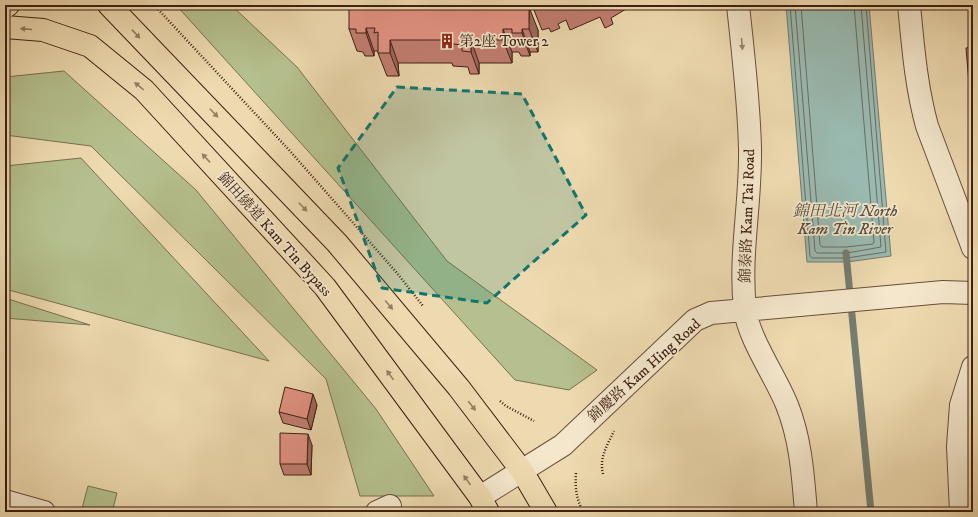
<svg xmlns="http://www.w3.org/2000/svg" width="978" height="517" font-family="'IM FELL DW Pica','Noto Serif TC',serif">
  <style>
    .green { fill: #b5c08e; stroke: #797050 }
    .water { fill: #9abab1; stroke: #757c71 }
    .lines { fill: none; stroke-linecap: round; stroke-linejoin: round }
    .shore { stroke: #6c6c62; stroke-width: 1 }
    .stream { stroke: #757c71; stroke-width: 7 }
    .minor-casing { stroke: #694e3a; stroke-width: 24 }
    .major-casing { stroke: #3d1f12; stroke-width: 24 }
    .path { stroke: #3d1f12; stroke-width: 2.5; stroke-dasharray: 1 2; stroke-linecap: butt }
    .minor { stroke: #f4e7cc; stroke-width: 22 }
    .major { stroke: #eedab0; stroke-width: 22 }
    .wall { fill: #c37e71; stroke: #3d1f12 }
    .shaded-wall { fill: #9f665c; stroke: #3d1f12 }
    .building { fill: #e39283; stroke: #3d1f12 }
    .oneway { fill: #967c61 }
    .oneway2 { fill: #98836f }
    .marked { fill: #0f766e; fill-opacity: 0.2; stroke: #0f766e; stroke-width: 3; stroke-dasharray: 8 5; stroke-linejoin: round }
    .labels { text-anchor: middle; stroke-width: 3.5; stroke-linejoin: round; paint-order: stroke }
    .poi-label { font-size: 15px; fill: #3d1f12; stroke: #f4e7cc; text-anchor: start }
    .street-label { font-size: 15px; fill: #3d1f12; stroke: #f4e7cc }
    .water-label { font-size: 16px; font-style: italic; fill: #594e42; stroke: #f4e7cc }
  </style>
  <rect width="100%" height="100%" fill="#eedab0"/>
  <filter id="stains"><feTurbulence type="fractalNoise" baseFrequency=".005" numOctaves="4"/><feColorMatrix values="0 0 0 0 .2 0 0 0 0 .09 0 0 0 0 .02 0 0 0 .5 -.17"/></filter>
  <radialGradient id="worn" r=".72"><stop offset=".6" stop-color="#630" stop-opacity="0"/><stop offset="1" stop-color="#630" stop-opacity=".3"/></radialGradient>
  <path class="green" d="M 176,5 L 231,5 L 297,67 L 447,261 L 597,370 L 569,390 L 515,380 Z
    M 64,71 L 196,190 L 376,409 L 434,496 L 360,496 L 326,379 L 91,146 L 5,135 L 5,77 Z
    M 81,158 L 269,361 L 5,289 L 5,166 Z
    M 5,298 L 90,325 L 5,318 Z
    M 88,486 L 117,493 L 112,512 L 81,512 Z"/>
  <path class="water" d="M 786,5 L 869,5 L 891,256 L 847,262 L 807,262 Z"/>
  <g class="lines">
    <path class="shore" d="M 790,5 L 810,256 L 812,258 L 847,258 L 886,252 L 866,5
      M 795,5 L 815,251 L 817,253 L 847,253 L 881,247 L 861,5
      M 801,5 L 820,245 L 822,247 L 846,247 L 873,244 L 874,242 L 854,5"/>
    <path class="stream" d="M 846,253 L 871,512"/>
    <defs>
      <path id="minor" d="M 738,5 C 743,53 749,101 750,149 C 751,203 739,255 745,309 C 748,338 776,377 787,405 C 801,440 803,476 806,512
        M 909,5 C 913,46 916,86 927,126 L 973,248
        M 480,497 L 563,445 L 695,320 L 711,313 L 943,292 L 973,293
        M 5,501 L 44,512
        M 377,512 L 390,506
        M 961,512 L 958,446 L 961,405 L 973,367"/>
      <path id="major" d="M 109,5 L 337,243 L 459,388 L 522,471 L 546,512
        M 5,7 L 8,5
        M 5,27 L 43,30 L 90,46 L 144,90 L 325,287 L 480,497 L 488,512"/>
    </defs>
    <use href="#minor" class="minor-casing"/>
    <use href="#major" class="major-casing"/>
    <path class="path" d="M 154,5 L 290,151 L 397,273 L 423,306
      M 500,401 L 506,406 L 534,421
      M 576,473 C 575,488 576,498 583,512
      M 603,474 C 599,457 607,446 614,431
      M 412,509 L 420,512"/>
    <use href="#minor" class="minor"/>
    <use href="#major" class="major"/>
  </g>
  <path class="wall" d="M 356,5 L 367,5 L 368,7 L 512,7 L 523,5 L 538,30 L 538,52 L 530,52 L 530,56 L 521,56 L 519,52 L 512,52 L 512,63 L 479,63 L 479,74 L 470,74 L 468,67 L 453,66 L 452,63 L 398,63 L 399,76 L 387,76 L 378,53 L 378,51 L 374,51 L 374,56 L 365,56 L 363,52 L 357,51 L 349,29 L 356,7 Z
    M 532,5 L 628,5 L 625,7 L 626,9 L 611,18 L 613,24 L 605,28 L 600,17 L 570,30 L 566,20 L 558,24 L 560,28 L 551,32 L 549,28 L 542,30 Z
    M 973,47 L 973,93 L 969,83 Z
    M 317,405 L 311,430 L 283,423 L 279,412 Z
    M 312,445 L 311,475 L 284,475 L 280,464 Z"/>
  <path class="shaded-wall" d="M 503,5 L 506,5 L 512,22 L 512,30 L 503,7 Z
    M 522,5 L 523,5 L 529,23 L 529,7 L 538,30 L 538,52 L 529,29 L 522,7 Z
    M 366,28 L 374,51 L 374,56 L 366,33 Z
    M 503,29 L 512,52 L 512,63 L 503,40 Z
    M 522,29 L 530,52 L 530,56 L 522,33 Z
    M 390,40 L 398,63 L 399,76 L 390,53 Z
    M 471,40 L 479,63 L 479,74 L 471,52 Z
    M 313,394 L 317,405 L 311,430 L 307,419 Z
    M 308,434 L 312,445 L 311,475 L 307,464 Z"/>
  <path class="building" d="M 356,5 L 366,5 L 366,7 L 375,7 L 375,5 L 503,5 L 503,7 L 512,7 L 512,5 L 522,5 L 522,7 L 529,7 L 529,29 L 522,29 L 522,33 L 512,33 L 512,29 L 503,29 L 503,40 L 471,40 L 471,52 L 462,51 L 462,45 L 445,43 L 445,40 L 390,40 L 390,53 L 378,53 L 378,32 L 374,33 L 375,28 L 366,28 L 366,33 L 356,33 L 356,29 L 349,29 L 349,7 L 356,7 Z
    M 533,5 L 540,5 L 534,8 Z
    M 541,5 L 551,5 L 543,9 Z
    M 561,5 L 568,5 L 562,7 Z
    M 973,47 L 973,83 L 969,83 L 966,48 Z
    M 285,387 L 313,394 L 307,419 L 279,412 Z
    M 280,433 L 308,434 L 307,464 L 280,464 Z"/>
  <defs><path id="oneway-solid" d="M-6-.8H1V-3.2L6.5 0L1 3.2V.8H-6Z"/></defs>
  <g class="oneway">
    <use href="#oneway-solid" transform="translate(26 29) rotate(-175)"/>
    <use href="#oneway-solid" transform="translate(136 34) rotate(47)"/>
    <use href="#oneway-solid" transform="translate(139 86) rotate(-141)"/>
    <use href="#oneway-solid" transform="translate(214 113) rotate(46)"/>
    <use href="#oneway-solid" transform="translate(206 158) rotate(-133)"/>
    <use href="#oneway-solid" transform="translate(303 207) rotate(46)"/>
    <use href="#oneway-solid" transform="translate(389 305) rotate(50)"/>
    <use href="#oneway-solid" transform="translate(390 375) rotate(-126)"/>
    <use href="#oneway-solid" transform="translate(472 406) rotate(52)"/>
    <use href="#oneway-solid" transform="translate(467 480) rotate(-126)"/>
  </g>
  <use class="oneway2" href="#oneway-solid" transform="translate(742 44) rotate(85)"/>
  <path class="marked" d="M 397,87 L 522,94 L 586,215 L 487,303 L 382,288 L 338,168 Z"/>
  <defs>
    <symbol id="building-bare" viewBox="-9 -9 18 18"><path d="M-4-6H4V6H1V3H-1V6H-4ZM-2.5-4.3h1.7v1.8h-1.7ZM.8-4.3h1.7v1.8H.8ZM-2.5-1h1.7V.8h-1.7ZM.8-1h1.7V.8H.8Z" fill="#8f2418" stroke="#f4e7cc" stroke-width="2.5" paint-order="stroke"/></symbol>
  </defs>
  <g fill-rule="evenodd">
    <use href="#building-bare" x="436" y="30" width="22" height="22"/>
  </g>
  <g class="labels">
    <g class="poi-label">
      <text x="459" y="46">第2座 Tower 2</text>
    </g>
    <g class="street-label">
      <text transform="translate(747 216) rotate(-88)" y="5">錦泰路 Kam Tai Road</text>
      <text transform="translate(275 234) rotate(48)" y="5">錦田繞道 Kam Tin Bypass</text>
      <text transform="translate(644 370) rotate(-42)" y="5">錦慶路 Kam Hing Road</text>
    </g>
    <g class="water-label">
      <text x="845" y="216">錦田北河 North<tspan x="845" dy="18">Kam Tin River</tspan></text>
    </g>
  </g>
  <rect width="978" height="517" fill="none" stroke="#eedab0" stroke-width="20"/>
  <rect x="6" y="6" width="966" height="505" fill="none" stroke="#3d1f12" stroke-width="2"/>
  <rect x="10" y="10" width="958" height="497" fill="none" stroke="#3d1f12"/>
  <rect width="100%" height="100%" filter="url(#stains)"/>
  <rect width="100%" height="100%" fill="url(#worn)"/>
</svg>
